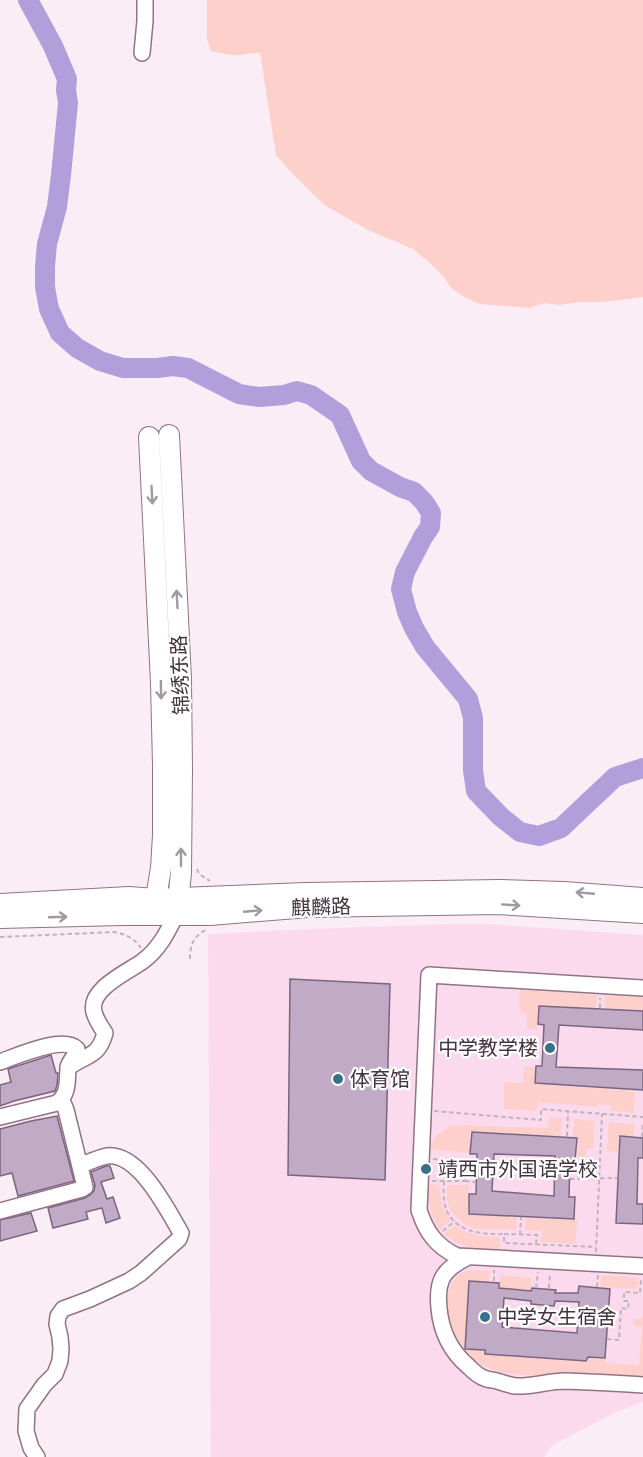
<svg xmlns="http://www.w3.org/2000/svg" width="643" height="1457" font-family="'DM Sans','Noto Sans SC',sans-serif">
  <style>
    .built { fill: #fcdaee }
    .green { fill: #fed0cc }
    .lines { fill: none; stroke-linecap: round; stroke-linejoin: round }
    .river { stroke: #b19fdc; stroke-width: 20 }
    .building { fill: #c0aac6; stroke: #7a657f; stroke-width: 1.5; fill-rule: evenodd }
    .minor-casing { stroke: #917385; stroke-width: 18 }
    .major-casing { stroke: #917385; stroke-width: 22 }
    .path { stroke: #c1b3bb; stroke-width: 2; stroke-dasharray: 4.5 3; stroke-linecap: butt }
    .minor { stroke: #fff; stroke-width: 15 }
    .major { stroke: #fff; stroke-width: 20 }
    .oneway { stroke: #a09a9e }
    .poi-dot { fill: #396f8a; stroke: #fff; stroke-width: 2 }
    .labels { text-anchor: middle; stroke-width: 4.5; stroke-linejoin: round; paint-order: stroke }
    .street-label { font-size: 20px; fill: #42353d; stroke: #fff }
    .poi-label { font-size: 20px; fill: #42353d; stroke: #fff; text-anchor: start }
  </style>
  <rect width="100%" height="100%" fill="#fbedf5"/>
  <path class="built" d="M 449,924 L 488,924 L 643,935 L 643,1402 L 614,1413 L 551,1446 L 544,1457 L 211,1457 L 208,934 L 310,929 Z"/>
  <path class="green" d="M 207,0 L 643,0 L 643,297 L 605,302 L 579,302 L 559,305 L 545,303 L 529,308 L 480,304 L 466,298 L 452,289 L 443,276 L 429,262 L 413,249 L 368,230 L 324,205 L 292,173 L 276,155 L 260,53 C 253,53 247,54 241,55 C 231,56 221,53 211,51 L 207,39 Z
    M 521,989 L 597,995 L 596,1008 L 538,1005 L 537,1029 L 527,1029 L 527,1013 L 521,1012 C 519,1004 517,997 521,989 Z
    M 605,995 L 643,997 L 643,1010 L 605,1008 Z
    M 524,1066 L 535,1068 L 535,1084 L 635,1091 L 634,1113 L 611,1111 L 611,1106 L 598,1104 L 597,1107 L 538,1102 L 537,1111 L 504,1109 L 504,1082 L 523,1083 Z
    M 549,1117 L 562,1118 L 561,1136 L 470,1131 L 470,1153 L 430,1149 L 432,1142 L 437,1135 L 452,1125 L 548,1128 Z
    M 574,1119 L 595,1121 L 593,1149 L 586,1149 L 585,1157 L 577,1156 L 578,1137 L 573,1137 Z
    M 609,1122 L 635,1124 L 634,1137 L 619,1136 L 618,1152 L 607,1151 Z
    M 429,1184 L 439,1185 L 442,1205 L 450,1220 L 440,1230 C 429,1215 428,1202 429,1184 Z
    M 447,1185 L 469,1185 L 468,1215 L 517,1217 L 516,1229 L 474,1229 L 466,1225 L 451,1212 L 447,1201 Z
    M 525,1218 L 578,1220 L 575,1244 L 541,1242 L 542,1231 L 525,1230 Z
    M 455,1225 C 468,1236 483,1236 500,1237 L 500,1251 C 476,1249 463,1249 444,1234 Z
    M 472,1270 L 490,1271 L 489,1281 L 469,1281 L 465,1349 L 484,1351 L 484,1354 L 586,1362 L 588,1358 L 606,1359 L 606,1363 L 639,1365 L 642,1326 L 633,1325 L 634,1319 L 642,1319 L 643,1310 L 643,1380 L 509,1374 C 489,1370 470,1361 458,1344 C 446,1327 440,1283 463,1272 C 466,1271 469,1271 472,1270 Z
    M 500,1275 L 531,1278 L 531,1290 L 499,1288 Z
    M 603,1275 L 638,1278 L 637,1289 L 601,1287 L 601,1277 Z"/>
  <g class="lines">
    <path class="river" d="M 28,0 L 53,46 L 67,79 L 66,90 L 68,103 L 61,175 L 57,207 L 47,244 L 45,266 L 45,287 L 49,309 L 60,333 L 77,348 L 100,361 L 123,368 L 157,368 L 173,366 L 188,368 L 239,394 L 259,397 L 284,395 L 297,391 L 311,395 L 340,415 L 361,461 L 371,471 L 400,487 L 414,492 L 424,502 L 431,513 L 430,527 L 423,537 L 405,572 L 401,589 L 407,612 L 414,628 L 425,647 L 468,699 L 473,718 L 473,770 L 476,791 L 501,817 L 520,832 L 539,836 L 561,828 L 615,777 L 643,768"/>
  </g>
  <path class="building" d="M 290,979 L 390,984 L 385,1180 L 288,1175 Z
    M 539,1006 L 643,1011 L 643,1030 L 559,1025 L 556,1067 L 643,1070 L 643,1090 L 535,1083 L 536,1066 L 542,1066 L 544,1025 L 538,1024 Z
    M 51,1055 L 56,1073 L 58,1073 L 57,1085 L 55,1091 L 14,1101 L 0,1106 L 0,1085 L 11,1082 L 8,1069 Z
    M 57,1116 L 74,1181 L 18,1196 L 12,1173 L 0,1176 L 0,1129 L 31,1121 Z
    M 472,1132 L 577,1138 L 575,1160 L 570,1160 L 569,1197 L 575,1197 L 574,1219 L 469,1214 L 469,1194 L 476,1194 L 477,1154 L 470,1154 ZM 494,1154 L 555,1156 L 554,1196 L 492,1191 Z
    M 620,1136 L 643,1138 L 643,1158 L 638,1158 L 637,1204 L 643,1204 L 643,1224 L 616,1223 Z
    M 106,1166 L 110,1166 L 114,1178 L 101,1182 L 107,1199 L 113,1197 L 120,1218 L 106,1223 L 102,1208 L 86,1212 L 88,1219 L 53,1228 L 48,1208 L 85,1198 L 90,1195 L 94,1191 L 95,1185 L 91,1172 Z
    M 31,1213 L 37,1231 L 0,1241 L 0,1220 Z
    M 469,1281 L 499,1283 L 499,1288 L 531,1291 L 532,1288 L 556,1290 L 555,1293 L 578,1293 L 579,1286 L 610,1289 L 605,1358 L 588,1357 L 586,1361 L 485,1354 L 485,1350 L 465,1349 ZM 504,1298 L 531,1301 L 531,1304 L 554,1306 L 555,1301 L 579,1302 L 577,1333 L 502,1327 Z"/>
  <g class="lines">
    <defs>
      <path id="minor" d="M 142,53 L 145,21 L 145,0
        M 643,988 L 429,975 L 419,1210 C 426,1232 436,1246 457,1256 L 643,1266
        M 0,1062 C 17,1056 63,1035 77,1049 C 76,1056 70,1060 68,1067
        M 0,1117 L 57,1103 C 69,1094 67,1081 68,1068 C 85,1054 98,1059 105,1033 C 101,1027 96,1020 94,1012 C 88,989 128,972 143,961 C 159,949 167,933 176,915
        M 0,1211 L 82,1189 L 85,1187 L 66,1110 L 62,1100
        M 468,1257 C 444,1269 436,1279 439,1308 C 441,1332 450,1351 469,1367 C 473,1371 478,1376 484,1378 C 488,1380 493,1380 497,1381 C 503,1383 509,1385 515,1386 C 532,1387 548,1381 565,1381 C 591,1382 617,1383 643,1385
        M 37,1457 L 31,1448 L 26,1431 L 27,1409 L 44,1385 L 55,1374 L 60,1361 L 61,1349 L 60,1337 L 57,1324 L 58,1316 L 63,1309 L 90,1299 L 129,1281 L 141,1273 L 179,1239 L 181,1233 C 168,1211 139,1152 107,1156 C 98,1158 89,1162 81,1165"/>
      <path id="major" d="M 169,435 L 181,679 L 182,769 L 181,873 L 177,910
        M 149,437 L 161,683 L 163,765 L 163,835 L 161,868 L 154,910
        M 0,904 L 129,897 L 155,899 L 305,893 L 499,890 L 564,892 L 643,898
        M 0,918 L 122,915 L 210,915 L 308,907 L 497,904 L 643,913"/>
    </defs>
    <use href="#minor" class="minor-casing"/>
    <use href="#major" class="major-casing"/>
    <path class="path" d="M 197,869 L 199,874 L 210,881
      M 0,937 L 114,932 C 126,934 135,939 141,948
      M 190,959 C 190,946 193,936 206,930
      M 600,1008 L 600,998
      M 434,1111 L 541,1120 L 541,1109 L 643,1117
      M 567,1136 L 568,1112
      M 642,1137 L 643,1122
      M 466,1160 L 475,1160
      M 570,1179 L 617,1178
      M 432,1181 L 465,1181 L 466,1160 L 433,1159
      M 444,1181 C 444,1187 443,1194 444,1200 C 448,1231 479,1235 504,1234
      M 465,1181 L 475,1182
      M 443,1231 L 455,1221
      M 520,1235 L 521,1217
      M 536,1244 L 537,1235 L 504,1234 L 504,1243 L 596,1247
      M 596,1252 L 602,1114
      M 494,1281 L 494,1270
      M 597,1287 L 598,1275
      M 536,1288 L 538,1272
      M 549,1288 L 550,1273
      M 607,1339 L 619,1340 L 621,1308 L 628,1309 L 629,1301 L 624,1301 L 624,1292 L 640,1293 L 641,1278"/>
    <use href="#minor" class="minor"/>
    <use href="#major" class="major"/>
  </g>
  <defs><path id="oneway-shaft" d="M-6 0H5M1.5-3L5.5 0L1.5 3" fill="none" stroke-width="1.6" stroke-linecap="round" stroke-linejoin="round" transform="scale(1.5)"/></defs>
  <g class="oneway">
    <use href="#oneway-shaft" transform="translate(152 495) rotate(87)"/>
    <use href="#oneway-shaft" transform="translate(177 599) rotate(-93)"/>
    <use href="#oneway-shaft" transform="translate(161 690) rotate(89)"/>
    <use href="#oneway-shaft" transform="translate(181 857) rotate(-90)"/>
    <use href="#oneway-shaft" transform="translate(585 893) rotate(-175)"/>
    <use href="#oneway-shaft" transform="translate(511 905) rotate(4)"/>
    <use href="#oneway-shaft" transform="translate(253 911) rotate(-5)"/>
    <use href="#oneway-shaft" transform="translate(58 917) rotate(-2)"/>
  </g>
  <g class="poi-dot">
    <circle cx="550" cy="1048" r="6"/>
    <circle cx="338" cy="1079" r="6"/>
    <circle cx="426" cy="1169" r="6"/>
    <circle cx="485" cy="1317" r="6"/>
  </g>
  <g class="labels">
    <g class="street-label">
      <text transform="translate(180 675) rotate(-92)" y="7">锦绣东路</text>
      <text transform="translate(321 907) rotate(-2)" y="7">麒麟路</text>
    </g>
    <g class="poi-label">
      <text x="538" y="1055" text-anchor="end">中学教学楼</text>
      <text x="350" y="1086">体育馆</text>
      <text x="438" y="1176">靖西市外国语学校</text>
      <text x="497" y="1324">中学女生宿舍</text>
    </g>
  </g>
</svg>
